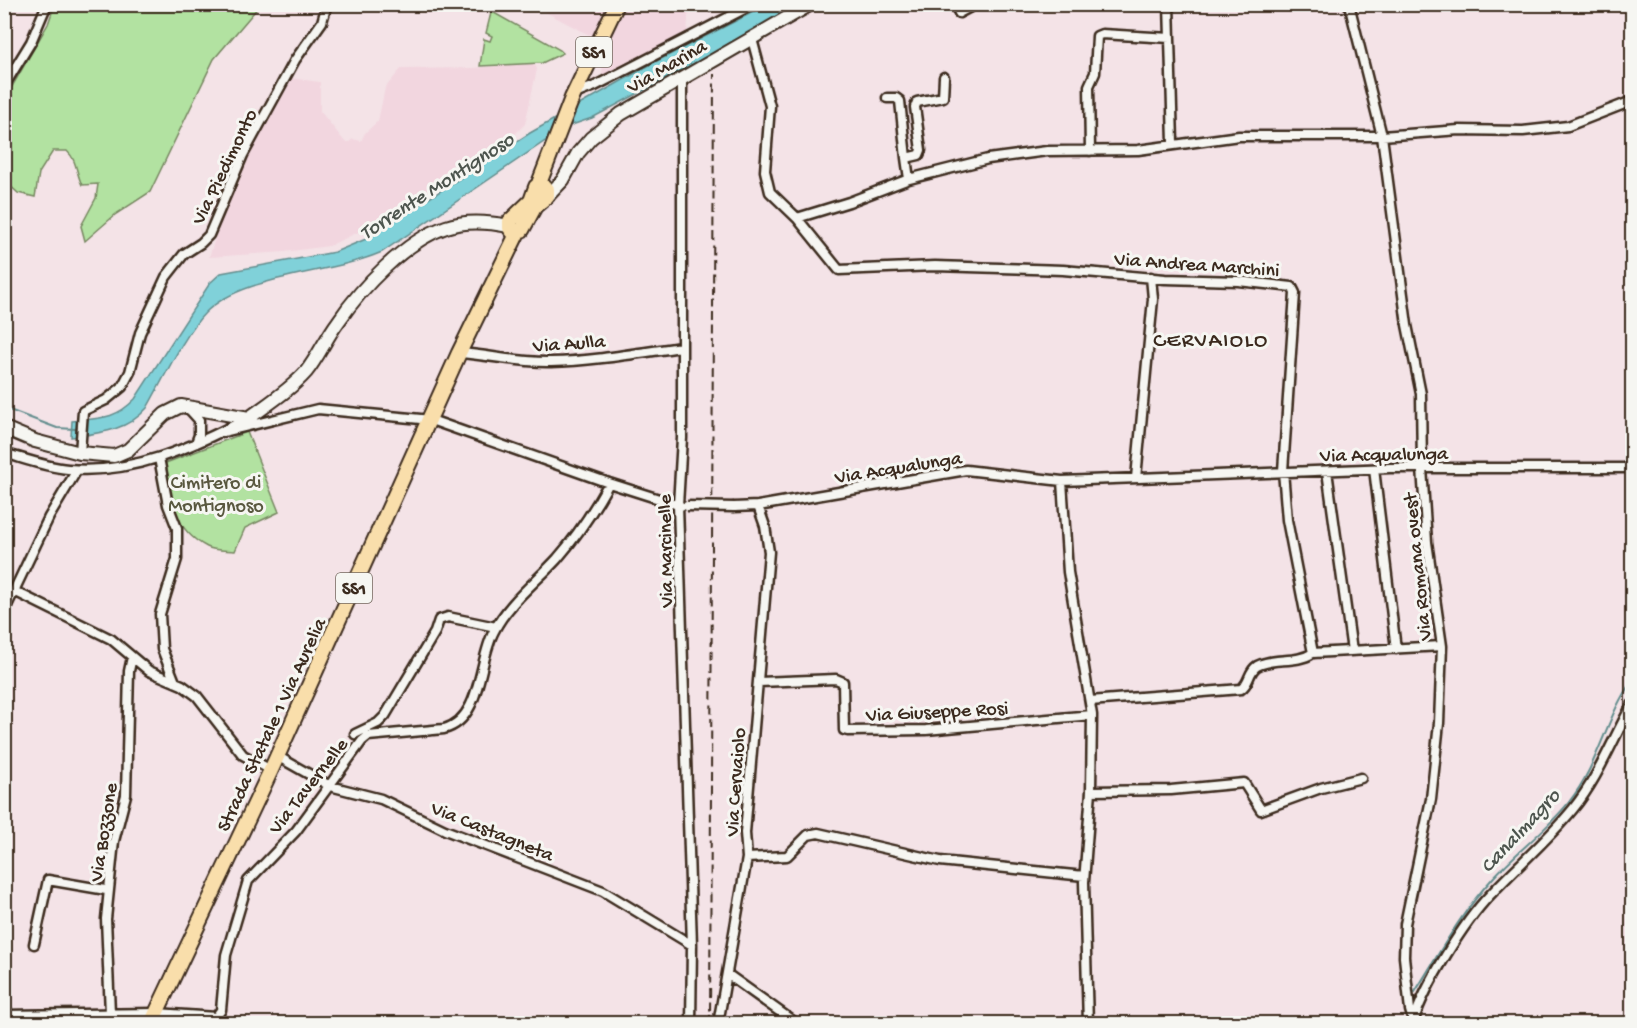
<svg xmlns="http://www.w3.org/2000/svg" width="1637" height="1028" font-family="'Gochi Hand',sans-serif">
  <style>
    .built { fill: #f2d6df }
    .green { fill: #b2e2a1; stroke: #768660; stroke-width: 1.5 }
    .water { fill: #80d1d9; stroke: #648e8e; stroke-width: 1.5 }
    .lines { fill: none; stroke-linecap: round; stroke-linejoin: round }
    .stream { stroke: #648e8e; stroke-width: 2 }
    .street-casing { stroke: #3b2a1e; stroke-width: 13 }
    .secondary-casing { stroke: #3b2a1e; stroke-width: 16 }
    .primary-casing { stroke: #3b2a1e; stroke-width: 18 }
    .street { stroke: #f6f6f2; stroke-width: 8 }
    .secondary { stroke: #f6f6f2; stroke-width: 12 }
    .primary { stroke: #f9deab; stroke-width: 14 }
    .rail { stroke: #3b2a1e; stroke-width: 2; stroke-dasharray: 9 4.5; stroke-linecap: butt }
    .street-bridge-casing { stroke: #3b2a1e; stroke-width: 13; stroke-linecap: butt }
    .street-bridge { stroke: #f6f6f2; stroke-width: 8 }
    .labels { text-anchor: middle; stroke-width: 6; stroke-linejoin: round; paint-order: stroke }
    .shield { fill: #f6f6f2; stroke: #73675e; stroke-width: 1.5 }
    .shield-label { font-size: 18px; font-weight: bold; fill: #3b2a1e }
    .street-label { font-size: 20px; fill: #3b2a1e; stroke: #f6f6f2 }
    .park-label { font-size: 20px; fill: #59583f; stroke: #f6f6f2 }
    .water-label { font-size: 21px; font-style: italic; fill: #4c544d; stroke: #f6f6f2 }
    .quarter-label { font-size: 22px; letter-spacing: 1.5px; fill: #3b2a1e; stroke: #f6f6f2 }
  </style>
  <rect width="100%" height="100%" fill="#f4e3e7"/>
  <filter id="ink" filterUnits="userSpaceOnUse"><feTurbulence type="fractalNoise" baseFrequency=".0167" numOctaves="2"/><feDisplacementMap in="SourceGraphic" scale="12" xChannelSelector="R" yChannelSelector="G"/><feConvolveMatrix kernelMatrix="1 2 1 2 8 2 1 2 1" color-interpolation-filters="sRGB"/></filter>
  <g filter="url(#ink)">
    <path class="built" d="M 532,5 L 611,5 L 595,38 Z
      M 625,5 L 689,5 L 687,34 L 602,77 L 603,54 Z
      M 534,63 L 537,69 L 525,124 L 512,137 L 388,218 L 329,246 L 284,252 L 209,257 L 227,201 L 247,155 L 290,78 L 320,82 L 320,111 L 345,142 L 349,142 L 353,139 L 361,141 L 365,133 L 378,121 L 385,88 L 401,69 L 473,68 Z"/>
    <path class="green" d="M 55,4 L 260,5 L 214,59 L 150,192 L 116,214 L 85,241 L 81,226 L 96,198 L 98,184 L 82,185 C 76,173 77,160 67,151 L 53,151 L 39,173 L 35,197 L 18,193 L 5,181 L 5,99 L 48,24 Z
      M 487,9 L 560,50 L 563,53 L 542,63 L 480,66 L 484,39 L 490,41 L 492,36 L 486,33 L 491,13 Z
      M 247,432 L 279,512 L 245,528 L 235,551 C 227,550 214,551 207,547 C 174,530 168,497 163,464 Z"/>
    <path class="water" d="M 767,5 L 799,5 L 747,35 L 592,118 L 566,127 L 382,252 C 330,275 243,274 205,313 C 185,333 162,382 147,408 C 127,431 100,433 71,437 L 72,421 C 99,418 115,420 135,399 L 210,283 L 221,273 L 335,252 L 366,239 L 530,133 L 653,63 Z"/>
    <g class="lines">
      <path class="stream" d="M 4,408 L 57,428 L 75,429
        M 1415,992 C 1439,954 1461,913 1492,879 C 1516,852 1547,830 1569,802 C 1599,765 1606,716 1632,681
        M 1402,1024 L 1402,1023"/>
      <defs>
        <path id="street" d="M 908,4 L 911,4
          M 955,4 L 959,13 L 976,4
          M 1169,4 L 1173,143
          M 1349,4 L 1382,136 L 1407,325 L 1421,394 L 1422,468 L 1427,542 L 1442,646 L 1439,723 L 1431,799 L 1405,924 L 1404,957 L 1410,1010 L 1413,1021
          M 752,39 L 770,106 L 765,171 L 770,192 L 797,218 L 839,270 L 935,266 L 1063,270 L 1165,279 L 1238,281 L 1292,287 L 1295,293 L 1283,471 L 1287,520 L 1313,653
          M 682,78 L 682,438 L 678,505 L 692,945 L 691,1024
          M 4,86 L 31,42 L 47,4
          M 575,94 L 595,86 L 754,4
          M 887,98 L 896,98 L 900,101 L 906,158
          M 1090,151 L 1089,86 L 1095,73 L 1097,36 L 1102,34 L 1170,38
          M 909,179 L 906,158 L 919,155 L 921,150 L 915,107 L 917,102 L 943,97 L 944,77
          M 797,218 L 849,202 L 909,179 L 988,159 L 1047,151 L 1138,150 L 1239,136 L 1382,136 L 1459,130 L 1523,131 L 1568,126 L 1632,101
          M 459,353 C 490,355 520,363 551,362 C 594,361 638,353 681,347
          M 189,409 L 199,420 L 199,435 L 196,443
          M 223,432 L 318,409 L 431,420 L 609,483 L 681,506
          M 4,453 C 25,459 46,467 68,469 C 132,475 193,447 248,418
          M 80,453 L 83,411 L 106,400 L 122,387 L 130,372 L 140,333 L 166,277 L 184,254 L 201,243 L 209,235 L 243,155 L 295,60 L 322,22 L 327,4
          M 159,458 L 168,505 L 177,528 L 177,559 L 160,614 L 162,649 L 175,682
          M 1374,469 L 1396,649
          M 1327,471 L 1352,651
          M 1136,478 L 1153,299 L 1151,277
          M 1062,481 L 1068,572 L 1092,715 L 1091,791 L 1084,882 L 1088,1024
          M 734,507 L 758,506 L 966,470 L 1062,481 L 1390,468 L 1632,468
          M 14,591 L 111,639 L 149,671 L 182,685 L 197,696 L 243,755 L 271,770
          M 4,612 L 49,517 L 77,470
          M 759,682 L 836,679 L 843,682 L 844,730 L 848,731 L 926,730 L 1092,715
          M 1090,701 L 1241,689 C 1250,683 1248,672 1257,666 C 1273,657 1296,664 1313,653 L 1442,646
          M 355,734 L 378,723 L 385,716 L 435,632 L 439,620 L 448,617 L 496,627
          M 277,756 L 330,786 L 381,799 L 445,830 L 603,891 L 692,945
          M 1091,791 L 1171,790 L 1244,783 L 1261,810 L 1321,788 L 1361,778
          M 747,858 L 787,856 L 808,835 L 818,833 L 940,861 L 1084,876
          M 34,944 L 48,880 L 106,890 L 109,887
          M 727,974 L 797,1024
          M 110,1013 L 106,919 L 114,841 L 126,795 L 129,671 L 132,657
          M 4,1015 L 157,1013 L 216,1017 L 221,1010 L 226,955 L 248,881 L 296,831 L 362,741 L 368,736 L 444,729 C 482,719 478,661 494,631 C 509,602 535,583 557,559 C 578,535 594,510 609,483
          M 1414,1020 C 1425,985 1464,922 1490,895 C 1517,866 1548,840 1573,809 C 1599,777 1612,740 1632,705
          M 718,1024 L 747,858 L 745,833 L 769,552 L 765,526 L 758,506"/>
        <path id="secondary" d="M 546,198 L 563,180 L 578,153 L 591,138 L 621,114 L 811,4
          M 4,428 L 35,441 L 80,453 L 114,456 L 128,450 L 165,414 L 181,406 L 249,418 C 268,404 290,390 306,372 C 318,357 326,338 338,322 C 361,288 405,241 446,227 C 466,220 489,222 509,226"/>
        <path id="primary" d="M 538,186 L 572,98 L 617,4
          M 543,186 L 547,189 L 547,196 L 535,206 L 522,230 L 513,232 L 510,228 L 510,221 L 531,201 L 536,187 Z
          M 151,1024 L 271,770 L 459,353 L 518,232"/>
      </defs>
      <use href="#street" class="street-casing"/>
      <use href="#secondary" class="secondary-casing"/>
      <use href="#primary" class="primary-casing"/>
      <use href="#street" class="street"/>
      <use href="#secondary" class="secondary"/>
      <use href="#primary" class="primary"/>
      <path class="rail" d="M 710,4 L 710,16
        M 710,1024 L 714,74"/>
      <defs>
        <path id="street-bridge" d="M 687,506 L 734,507"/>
      </defs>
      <use href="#street-bridge" class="street-bridge-casing"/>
      <use href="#street-bridge" class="street-bridge"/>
    </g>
  </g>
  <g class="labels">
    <g class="shield">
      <rect x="576" y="37" width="36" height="30" rx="4.5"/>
      <rect x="336" y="573" width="36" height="30" rx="4.5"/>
    </g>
    <g class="shield-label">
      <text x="594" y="58">SS1</text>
      <text x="354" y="594">SS1</text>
    </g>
    <g class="street-label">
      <text transform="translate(666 65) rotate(-30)" y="7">Via Marina</text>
      <text transform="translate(223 166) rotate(-64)" y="7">Via Piedimonto</text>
      <text transform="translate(1197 263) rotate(4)" y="7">Via Andrea Marchini</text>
      <text transform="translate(569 342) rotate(-4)" y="7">Via Aulla</text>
      <text transform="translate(1384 453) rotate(-1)" y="7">Via Acqualunga</text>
      <text transform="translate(898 466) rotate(-9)" y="7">Via Acqualunga</text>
      <text transform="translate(664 551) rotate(-91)" y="7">Via Marcinelle</text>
      <text transform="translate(1416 567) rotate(-96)" y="7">Via Romana ovest</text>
      <text transform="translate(937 710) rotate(-3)" y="7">Via Giuseppe Rosi</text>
      <text transform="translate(270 724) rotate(-65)" y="7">Strada Statale 1 Via Aurelia</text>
      <text transform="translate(734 782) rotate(-86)" y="7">Via Cervaiolo</text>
      <text transform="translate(307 785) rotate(-52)" y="7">Via Tavernelle</text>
      <text transform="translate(493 830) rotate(22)" y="7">Via Castagneta</text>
      <text transform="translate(102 832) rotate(-81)" y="7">Via Bozzone</text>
    </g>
    <g class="park-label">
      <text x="216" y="488">Cimitero di<tspan x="216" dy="23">Montignoso</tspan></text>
    </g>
    <g class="water-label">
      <text transform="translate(436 185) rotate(-33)" y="7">Torrente Montignoso</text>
      <text transform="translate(1519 830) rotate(-47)" y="7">Canalmagro</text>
    </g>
    <g class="quarter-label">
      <text x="1211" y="346">CERVAIOLO</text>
    </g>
  </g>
  <rect width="1637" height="1028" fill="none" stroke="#f6f6f2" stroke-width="24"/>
  <rect x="12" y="12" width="1613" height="1004" fill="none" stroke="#3b2a1e" stroke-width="2" filter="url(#ink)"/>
</svg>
